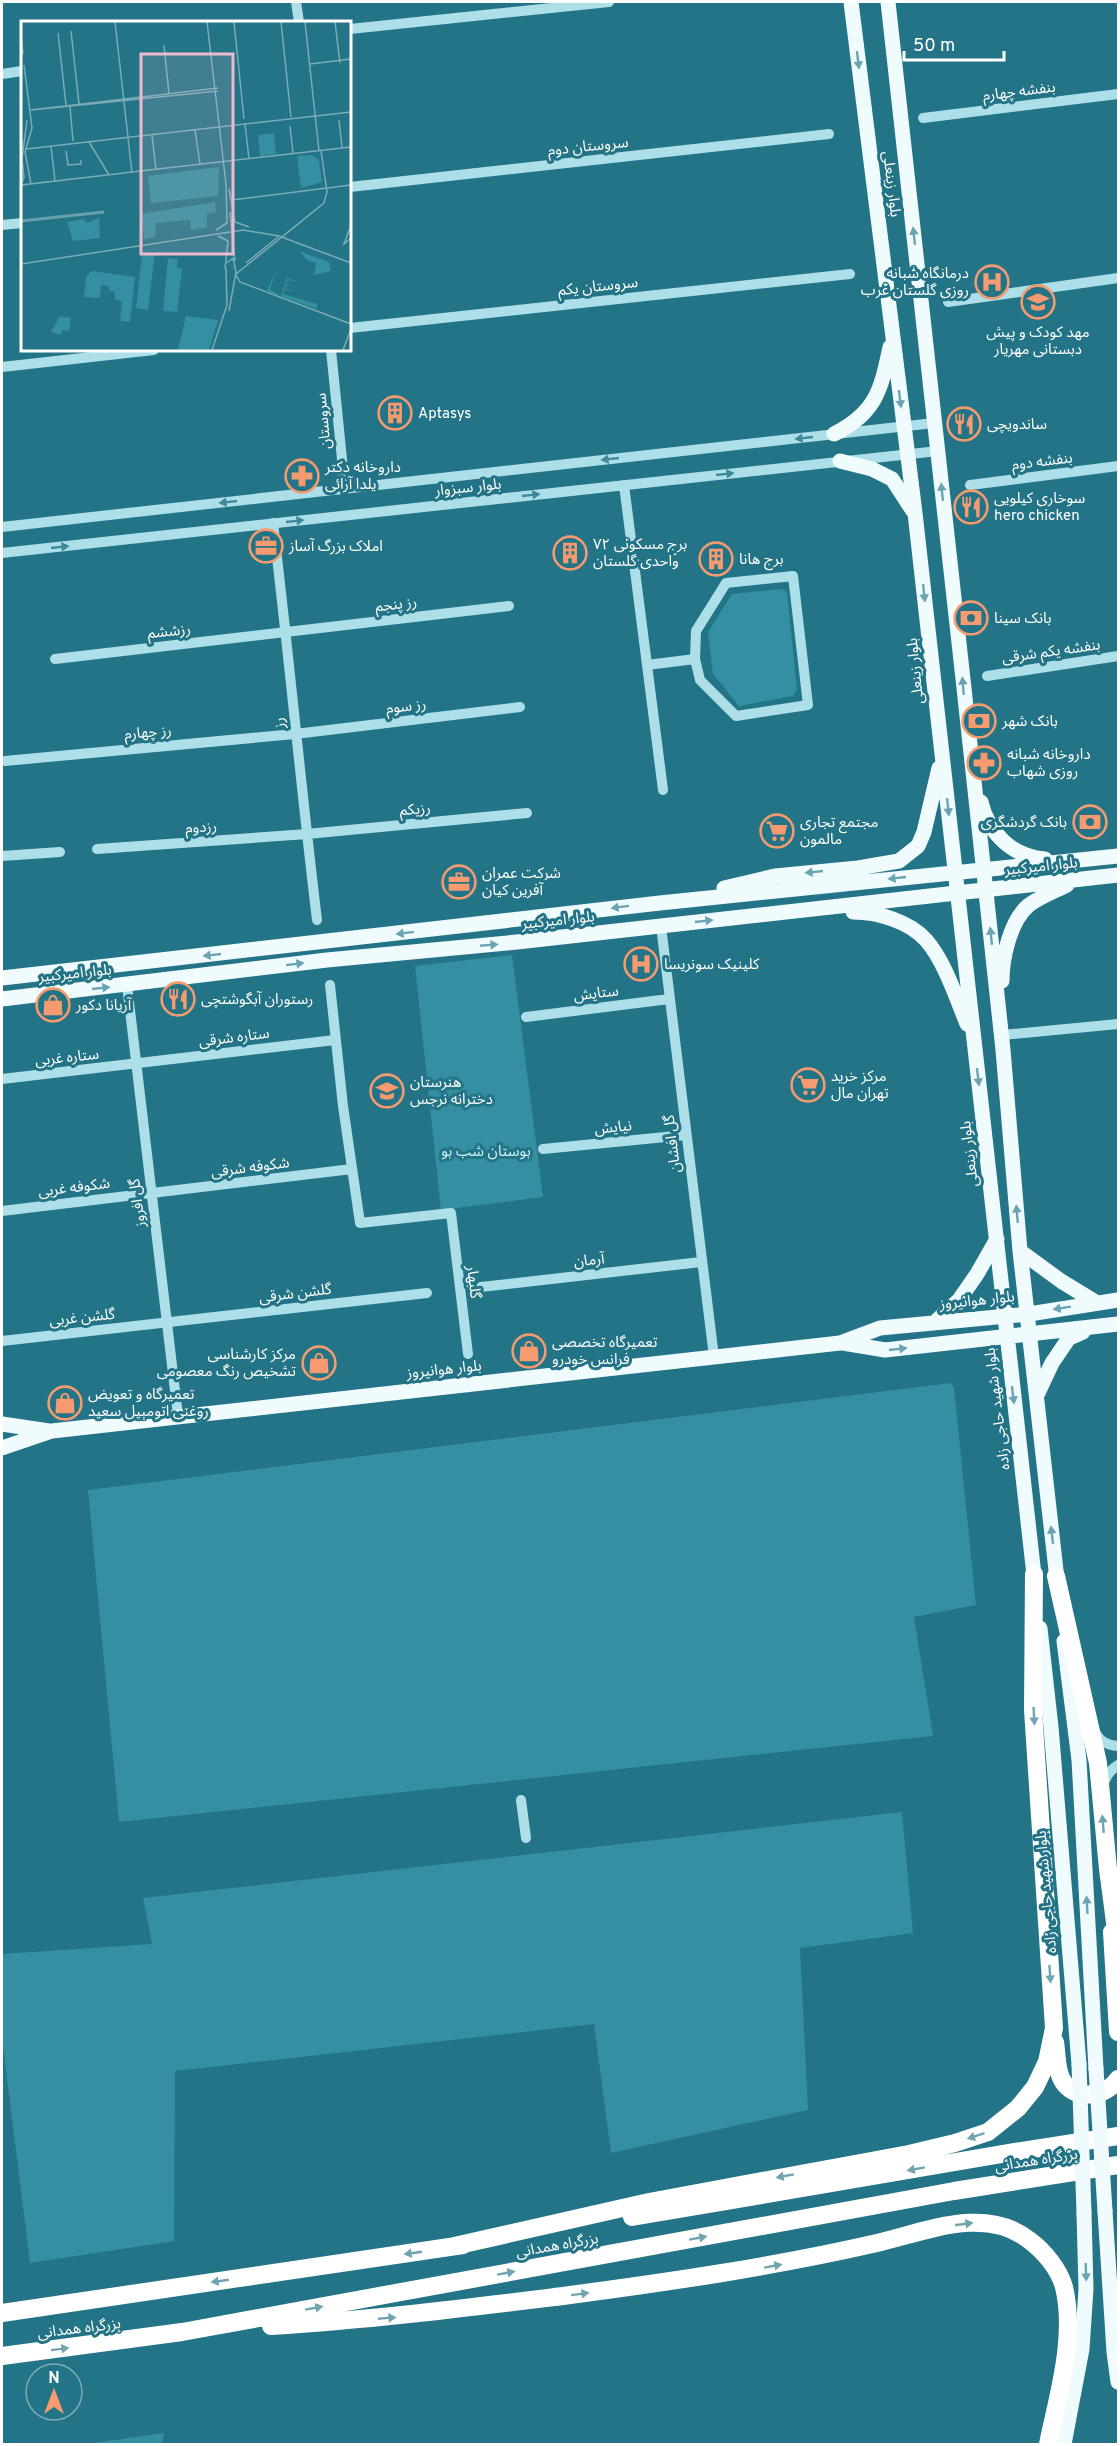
<svg xmlns="http://www.w3.org/2000/svg" width="1120" height="2446" font-family="Overpass,'Noto Sans Arabic',sans-serif">
  <style>
    .green { fill: #348fa2 }
    .lines { fill: none; stroke-linecap: round; stroke-linejoin: round }
    .minor { stroke: #addfe9; stroke-width: 10 }
    .major { stroke: #f0fbfe; stroke-width: 15 }
    .highway { stroke: #fff; stroke-width: 18 }
    .major-bridge { stroke: #f0fbfe; stroke-width: 15 }
    .oneway { fill: #6ba3b0 }
    .oneway2 { fill: #3f899a }
    .oneway3 { fill: #70a5b0 }
    .labels { text-anchor: middle; stroke-width: 6; stroke-linejoin: round; paint-order: stroke }
    .street-label { font-size: 15px; fill: #fff; stroke: #237486 }
    .poi-label { font-size: 15px; fill: #fff; stroke: #237486; text-anchor: start }
    .park-label { font-size: 15px; fill: #d1f1f7; stroke: #237486 }
    .inset-river { fill: none; stroke: #69a0ac; stroke-width: 3 }
    .inset-road { fill: none; stroke: #7bacb6; stroke-width: 1.5 }
    .view { fill: #edbace; fill-opacity: 0.15; stroke: #edbace; stroke-width: 3 }
    .inset-edge { fill: none; stroke: #fff; stroke-width: 3 }
  </style>
  <rect width="100%" height="100%" fill="#237486"/>
  <path class="green" d="M 782,589 L 787,592 L 797,690 L 793,696 L 739,706 L 713,674 L 708,632 L 732,594 Z
    M 512,955 L 543,1197 L 441,1210 L 415,966 Z
    M 951,1383 L 954,1388 L 976,1605 L 914,1617 L 933,1736 L 119,1822 L 88,1490 Z
    M 902,1812 L 913,1933 L 800,1948 L 808,2110 L 611,2153 L 594,2024 L 175,2071 L 174,2241 L 30,2263 L 2,2038 L 2,1954 L 152,1944 L 143,1898 Z
    M 164,2433 L 162,2444 L 86,2444 Z"/>
  <g class="lines">
    <path class="minor" d="M 296,2 L 299,22
      M 350,29 L 609,2
      M 2,74 L 22,71
      M 923,118 L 1118,94
      M 350,187 L 829,134
      M 2,225 L 22,223
      M 948,302 L 1118,278
      M 350,328 L 850,274
      M 331,350 L 345,489
      M 2,367 L 154,350
      M 624,485 L 663,790
      M 970,485 L 1118,466
      M 273,523 C 289,656 301,788 317,920
      M 2,527 L 934,423
      M 2,553 L 938,451
      M 55,659 L 509,606
      M 647,665 L 695,659 L 696,631 L 726,583 L 793,576 L 808,705 L 736,716 L 700,680 L 695,659
      M 987,676 L 1118,656
      M 5,761 L 295,734 L 520,707
      M 97,849 L 307,834 L 527,813
      M 2,856 L 60,852
      M 661,926 L 714,1357
      M 127,985 L 178,1416
      M 330,985 L 343,1106 L 360,1223 L 451,1213 L 468,1354
      M 526,1017 L 669,999
      M 1002,1035 L 1118,1024
      M 2,1079 L 335,1040
      M 543,1149 L 686,1135
      M 2,1211 L 352,1169
      M 481,1287 L 701,1262
      M 2,1341 L 427,1293
      M 1095,1732 C 1101,1742 1107,1745 1118,1746
      M 1103,1787 C 1105,1777 1110,1770 1118,1765
      M 521,1800 L 526,1838"/>
    <path class="major" d="M 851,2 L 915,513 L 1035,1584
      M 888,2 L 963,679 L 1003,1050 L 1020,1251 L 1058,1588
      M 834,434 C 876,413 881,390 890,347
      M 840,461 L 872,469 L 892,479 L 913,511
      M 981,802 C 988,833 1013,857 1045,859
      M 724,888 L 775,876 L 858,868 L 899,861 L 918,846 L 924,832 L 939,768
      M 853,912 C 877,912 909,921 926,940 C 945,962 956,997 967,1024
      M 2,978 L 660,903 L 1118,856
      M 1002,981 C 1002,959 1010,920 1029,905 C 1040,897 1055,891 1067,885
      M 2,999 L 327,960 L 517,942 L 1118,875
      M 1020,1251 L 1061,1281 L 1097,1303
      M 934,1323 L 959,1300 L 977,1274 L 997,1239
      M 843,1343 L 885,1350 L 1118,1324
      M 1037,1395 L 1052,1363 L 1069,1338 L 1083,1332
      M 2,1424 L 49,1431
      M 2,1448 L 52,1431 L 840,1343 L 880,1328 L 1029,1314 L 1118,1300
      M 1040,1628 L 1051,1727 L 1079,2064
      M 1064,1641 L 1079,1760 L 1096,2069
      M 1105,2211 L 1114,2352 L 1118,2382
      M 1064,2444 L 1082,2349 L 1086,2289 L 1084,2213"/>
    <path class="highway" d="M 1056,1576 L 1098,1763 L 1108,1869 L 1118,1945
      M 1112,1932 L 1118,2032
      M 1055,2042 C 1057,2054 1056,2069 1062,2080 C 1074,2102 1107,2097 1118,2079
      M 632,2217 L 1008,2153 L 1118,2136
      M 450,2247 L 649,2202 L 909,2154 L 955,2143 L 988,2132 L 1018,2108 L 1035,2087 L 1047,2062 L 1054,2028 L 1033,1710 L 1034,1574
      M 2,2313 L 463,2245
      M 271,2326 C 369,2320 465,2308 563,2296 C 669,2282 772,2267 877,2243 C 925,2232 985,2205 1029,2240 C 1044,2251 1059,2269 1064,2287 C 1076,2338 1058,2395 1048,2444
      M 2,2356 L 182,2332 L 954,2191 L 1118,2165"/>
    <path class="major-bridge" d="M 1079,2064 L 1084,2213
      M 1096,2069 L 1105,2211"/>
  </g>
  <defs><path id="oneway-solid" d="M-6-.8H1V-3.2L6.5 0L1 3.2V.8H-6Z" transform="scale(1.5)"/></defs>
  <g class="oneway">
    <use href="#oneway-solid" transform="translate(858 60) rotate(83)"/>
    <use href="#oneway-solid" transform="translate(914 236) rotate(-96)"/>
    <use href="#oneway-solid" transform="translate(900 399) rotate(83)"/>
    <use href="#oneway-solid" transform="translate(942 492) rotate(-96)"/>
    <use href="#oneway-solid" transform="translate(924 593) rotate(84)"/>
    <use href="#oneway-solid" transform="translate(963 686) rotate(-95)"/>
    <use href="#oneway-solid" transform="translate(948 807) rotate(84)"/>
    <use href="#oneway-solid" transform="translate(814 872) rotate(174)"/>
    <use href="#oneway-solid" transform="translate(897 878) rotate(174)"/>
    <use href="#oneway-solid" transform="translate(620 907) rotate(173)"/>
    <use href="#oneway-solid" transform="translate(704 921) rotate(-6)"/>
    <use href="#oneway-solid" transform="translate(405 933) rotate(173)"/>
    <use href="#oneway-solid" transform="translate(991 936) rotate(-96)"/>
    <use href="#oneway-solid" transform="translate(489 945) rotate(-5)"/>
    <use href="#oneway-solid" transform="translate(212 955) rotate(174)"/>
    <use href="#oneway-solid" transform="translate(295 964) rotate(-7)"/>
    <use href="#oneway-solid" transform="translate(101 988) rotate(-6)"/>
    <use href="#oneway-solid" transform="translate(978 1077) rotate(83)"/>
    <use href="#oneway-solid" transform="translate(1017 1214) rotate(-95)"/>
    <use href="#oneway-solid" transform="translate(1062 1308) rotate(171)"/>
    <use href="#oneway-solid" transform="translate(898 1349) rotate(-6)"/>
    <use href="#oneway-solid" transform="translate(1013 1395) rotate(83)"/>
    <use href="#oneway-solid" transform="translate(1052 1535) rotate(-97)"/>
    <use href="#oneway-solid" transform="translate(1087 1905) rotate(-93)"/>
    <use href="#oneway-solid" transform="translate(1086 2272) rotate(88)"/>
  </g>
  <g class="oneway2">
    <use href="#oneway-solid" transform="translate(804 438) rotate(174)"/>
    <use href="#oneway-solid" transform="translate(610 459) rotate(174)"/>
    <use href="#oneway-solid" transform="translate(725 474) rotate(-6)"/>
    <use href="#oneway-solid" transform="translate(531 495) rotate(-6)"/>
    <use href="#oneway-solid" transform="translate(228 502) rotate(174)"/>
    <use href="#oneway-solid" transform="translate(295 521) rotate(-6)"/>
    <use href="#oneway-solid" transform="translate(60 547) rotate(-6)"/>
  </g>
  <g class="oneway3">
    <use href="#oneway-solid" transform="translate(1034 1716) rotate(87)"/>
    <use href="#oneway-solid" transform="translate(1103 1824) rotate(-95)"/>
    <use href="#oneway-solid" transform="translate(1050 1974) rotate(86)"/>
    <use href="#oneway-solid" transform="translate(976 2136) rotate(162)"/>
    <use href="#oneway-solid" transform="translate(916 2169) rotate(170)"/>
    <use href="#oneway-solid" transform="translate(785 2176) rotate(170)"/>
    <use href="#oneway-solid" transform="translate(964 2224) rotate(-8)"/>
    <use href="#oneway-solid" transform="translate(698 2238) rotate(-10)"/>
    <use href="#oneway-solid" transform="translate(413 2253) rotate(172)"/>
    <use href="#oneway-solid" transform="translate(773 2266) rotate(-10)"/>
    <use href="#oneway-solid" transform="translate(506 2273) rotate(-10)"/>
    <use href="#oneway-solid" transform="translate(220 2281) rotate(172)"/>
    <use href="#oneway-solid" transform="translate(580 2294) rotate(-7)"/>
    <use href="#oneway-solid" transform="translate(314 2308) rotate(-10)"/>
    <use href="#oneway-solid" transform="translate(387 2318) rotate(-5)"/>
    <use href="#oneway-solid" transform="translate(60 2349) rotate(-7)"/>
  </g>
  <defs>
    <symbol id="hospital-ring" viewBox="-11 -11 22 22"><circle r="9.5" fill="#237486" stroke="#f59b6f" stroke-width="1.5"/><path d="M-5-5h3v3.5h4V-5h3V5h-3V1.5h-4V5h-3Z" fill="#f59b6f"/></symbol>
    <symbol id="school-ring" viewBox="-11 -11 22 22"><circle r="9.5" fill="#237486" stroke="#f59b6f" stroke-width="1.5"/><path d="M0-5L7-2L0 1L-7-2ZM-4 1L0 2.5L4 1V4Q0 6-4 4Z" fill="#f59b6f"/></symbol>
    <symbol id="building-ring" viewBox="-11 -11 22 22"><circle r="9.5" fill="#237486" stroke="#f59b6f" stroke-width="1.5"/><path d="M-4-6H4V6H1V3H-1V6H-4ZM-2.5-4.3h1.7v1.8h-1.7ZM.8-4.3h1.7v1.8H.8ZM-2.5-1h1.7V.8h-1.7ZM.8-1h1.7V.8H.8Z" fill="#f59b6f"/></symbol>
    <symbol id="restaurant-ring" viewBox="-11 -11 22 22"><circle r="9.5" fill="#237486" stroke="#f59b6f" stroke-width="1.5"/><path d="M-5-6h1v4h1v-4h1v4h1v-4h1v5L-1.5 .5V6h-2V.5L-5-1ZM5-6V6H3V1.5H1.5Q1.5-4 5-6Z" fill="#f59b6f"/></symbol>
    <symbol id="pharmacy-ring" viewBox="-11 -11 22 22"><circle r="9.5" fill="#237486" stroke="#f59b6f" stroke-width="1.5"/><path d="M-2-6h4v4h4v4h-4v4h-4v-4h-4v-4h4Z" fill="#f59b6f"/></symbol>
    <symbol id="office-ring" viewBox="-11 -11 22 22"><circle r="9.5" fill="#237486" stroke="#f59b6f" stroke-width="1.5"/><path d="M-6-3h4V-5.5h4V-3h4V5H-6ZM-1-4.5V-3h2v-1.5ZM-6 0V1H6V0Z" fill="#f59b6f"/></symbol>
    <symbol id="bank-ring" viewBox="-11 -11 22 22"><circle r="9.5" fill="#237486" stroke="#f59b6f" stroke-width="1.5"/><path d="M-6-4H6V4H-6ZM0-2.3a2.3 2.3 0 1 0 0 4.6a2.3 2.3 0 1 0 0-4.6Z" fill="#f59b6f"/></symbol>
    <symbol id="supermarket-ring" viewBox="-11 -11 22 22"><circle r="9.5" fill="#237486" stroke="#f59b6f" stroke-width="1.5"/><path d="M-6-5.5h2.5l.6 2H6L4.5 2H-2.5L-4.4-4H-6ZM-1.5 3.2a1.3 1.3 0 1 0 .1 0ZM3 3.2a1.3 1.3 0 1 0 .1 0Z" fill="#f59b6f"/></symbol>
    <symbol id="shop-ring" viewBox="-11 -11 22 22"><circle r="9.5" fill="#237486" stroke="#f59b6f" stroke-width="1.5"/><path d="M-5-2.5h2.3a2.7 3.5 0 0 1 5.4 0H5L5.5 6h-11ZM-1.5-2.5h3a1.5 2.3 0 0 0-3 0Z" fill="#f59b6f"/></symbol>
  </defs>
  <g fill-rule="evenodd">
    <use href="#hospital-ring" x="973" y="263" width="38" height="38"/>
    <use href="#school-ring" x="1019" y="283" width="38" height="38"/>
    <use href="#building-ring" x="376" y="394" width="38" height="38"/>
    <use href="#restaurant-ring" x="945" y="405" width="38" height="38"/>
    <use href="#pharmacy-ring" x="283" y="457" width="38" height="38"/>
    <use href="#restaurant-ring" x="952" y="488" width="38" height="38"/>
    <use href="#office-ring" x="247" y="527" width="38" height="38"/>
    <use href="#building-ring" x="551" y="534" width="38" height="38"/>
    <use href="#building-ring" x="697" y="540" width="38" height="38"/>
    <use href="#bank-ring" x="952" y="599" width="38" height="38"/>
    <use href="#bank-ring" x="960" y="702" width="38" height="38"/>
    <use href="#pharmacy-ring" x="965" y="744" width="38" height="38"/>
    <use href="#bank-ring" x="1071" y="803" width="38" height="38"/>
    <use href="#supermarket-ring" x="758" y="812" width="38" height="38"/>
    <use href="#office-ring" x="440" y="863" width="38" height="38"/>
    <use href="#hospital-ring" x="622" y="945" width="38" height="38"/>
    <use href="#restaurant-ring" x="159" y="980" width="38" height="38"/>
    <use href="#shop-ring" x="34" y="986" width="38" height="38"/>
    <use href="#supermarket-ring" x="789" y="1066" width="38" height="38"/>
    <use href="#school-ring" x="368" y="1072" width="38" height="38"/>
    <use href="#shop-ring" x="510" y="1332" width="38" height="38"/>
    <use href="#shop-ring" x="300" y="1344" width="38" height="38"/>
    <use href="#shop-ring" x="46" y="1384" width="38" height="38"/>
  </g>
  <g class="labels">
    <g class="street-label">
      <text transform="translate(1019 91) rotate(-7)" y="5">بنفشه چهارم</text>
      <text transform="translate(588 146) rotate(-6)" y="5">سروستان دوم</text>
      <text transform="translate(892 184) rotate(83)" y="5">بلوار زینعلی</text>
      <text transform="translate(598 286) rotate(-6)" y="5">سروستان یکم</text>
      <text transform="translate(323 421) rotate(-95)" y="5">سروستان</text>
      <text transform="translate(1042 461) rotate(-7)" y="5">بنفشه دوم</text>
      <text transform="translate(468 487) rotate(-6)" y="5">بلوار سبزوار</text>
      <text transform="translate(396 604) rotate(-7)" y="5">رز پنجم</text>
      <text transform="translate(169 631) rotate(-6)" y="5">رزششم</text>
      <text transform="translate(1051 651) rotate(-8)" y="5">بنفشه یکم شرقی</text>
      <text transform="translate(915 671) rotate(-96)" y="5">بلوار زینعلی</text>
      <text transform="translate(406 706) rotate(-7)" y="5">رز سوم</text>
      <text transform="translate(279 723) rotate(-95)" y="5">رز</text>
      <text transform="translate(148 732) rotate(-5)" y="5">رز چهارم</text>
      <text transform="translate(415 809) rotate(-5)" y="5">رزیکم</text>
      <text transform="translate(201 827) rotate(-4)" y="5">رزدوم</text>
      <text transform="translate(1041 866) rotate(-6)" y="5">بلوار امیرکبیر</text>
      <text transform="translate(558 920) rotate(-6)" y="5">بلوار امیرکبیر</text>
      <text transform="translate(75 973) rotate(-6)" y="5">بلوار امیرکبیر</text>
      <text transform="translate(596 993) rotate(-7)" y="5">ستایش</text>
      <text transform="translate(234 1037) rotate(-7)" y="5">ستاره شرقی</text>
      <text transform="translate(67 1057) rotate(-6)" y="5">ستاره غربی</text>
      <text transform="translate(613 1127) rotate(-6)" y="5">نیایش</text>
      <text transform="translate(672 1144) rotate(-97)" y="5">گل افشان</text>
      <text transform="translate(969 1154) rotate(-97)" y="5">بلوار زینعلی</text>
      <text transform="translate(250 1167) rotate(-7)" y="5">شکوفه شرقی</text>
      <text transform="translate(74 1187) rotate(-7)" y="5">شکوفه غربی</text>
      <text transform="translate(137 1203) rotate(-97)" y="5">گل افروز</text>
      <text transform="translate(589 1260) rotate(-6)" y="5">آرمان</text>
      <text transform="translate(474 1282) rotate(83)" y="5">گلبهار</text>
      <text transform="translate(295 1293) rotate(-7)" y="5">گلشن شرقی</text>
      <text transform="translate(977 1300) rotate(-6)" y="5">بلوار هوانیروز</text>
      <text transform="translate(82 1317) rotate(-6)" y="5">گلشن غربی</text>
      <text transform="translate(444 1369) rotate(-6)" y="5">بلوار هوانیروز</text>
      <text transform="translate(997 1409) rotate(-97)" y="5">بلوار شهید حاجی زاده</text>
      <text transform="translate(1046 1892) rotate(-95)" y="5">بلوار شهید حاجی زاده</text>
      <text transform="translate(1036 2160) rotate(-9)" y="5">بزرگراه همدانی</text>
      <text transform="translate(557 2245) rotate(-10)" y="5">بزرگراه همدانی</text>
      <text transform="translate(79 2328) rotate(-7)" y="5">بزرگراه همدانی</text>
    </g>
    <g class="poi-label">
      <text x="969" y="278" text-anchor="end">درمانگاه شبانه<tspan x="969" dy="17">روزی گلستان غرب</tspan></text>
      <text x="1038" y="337" text-anchor="middle">مهد کودک و پیش<tspan x="1038" dy="17">دبستانی مهریار</tspan></text>
      <text x="418" y="418">Aptasys</text>
      <text x="987" y="429">ساندویچی</text>
      <text x="325" y="472">داروخانه دکتر<tspan x="325" dy="17">یلدا آرائی</tspan></text>
      <text x="994" y="503">سوخاری کیلویی<tspan x="994" dy="17">hero chicken</tspan></text>
      <text x="593" y="549">برج مسکونی ۷۲<tspan x="593" dy="17">واحدی گلستان</tspan></text>
      <text x="289" y="551">املاک بزرگ آساز</text>
      <text x="739" y="564">برج هانا</text>
      <text x="994" y="623">بانک سینا</text>
      <text x="1002" y="726">بانک شهر</text>
      <text x="1007" y="759">داروخانه شبانه<tspan x="1007" dy="17">روزی شهاب</tspan></text>
      <text x="800" y="827">مجتمع تجاری<tspan x="800" dy="17">مالمون</tspan></text>
      <text x="1067" y="827" text-anchor="end">بانک گردشگری</text>
      <text x="482" y="878">شرکت عمران<tspan x="482" dy="17">آفرین کیان</tspan></text>
      <text x="664" y="969">کلینیک سونریسا</text>
      <text x="201" y="1004">رستوران آبگوشتچی</text>
      <text x="76" y="1010">آریانا دکور</text>
      <text x="831" y="1081">مرکز خرید<tspan x="831" dy="17">تهران مال</tspan></text>
      <text x="410" y="1087">هنرستان<tspan x="410" dy="17">دخترانه نرجس</tspan></text>
      <text x="552" y="1347">تعمیرگاه تخصصی<tspan x="552" dy="17">فرانس خودرو</tspan></text>
      <text x="296" y="1359" text-anchor="end">مرکز کارشناسی<tspan x="296" dy="17">تشخیص رنگ معصومی</tspan></text>
      <text x="88" y="1399">تعمیرگاه و تعویض<tspan x="88" dy="17">روغنی اتومبیل سعید</tspan></text>
    </g>
    <g class="park-label">
      <text x="486" y="1156">بوستان شب بو</text>
    </g>
  </g>
  <g transform="translate(21 21)">
    <rect width="330" height="330" fill="#237486"/>
    <path d="M 253,112 L 255,133 L 239,135 L 237,114 ZM 291,134 L 298,139 L 301,161 L 280,167 L 276,135 ZM 198,146 L 197,175 L 130,182 L 127,155 ZM 194,181 L 195,191 L 186,193 L 186,206 L 170,209 L 169,199 L 135,202 L 134,216 L 123,218 L 120,193 ZM 78,197 L 79,217 L 52,220 L 46,201 L 63,198 L 66,202 ZM 278,230 L 308,241 L 310,250 L 293,254 L 295,242 L 287,240 ZM 134,232 L 127,289 L 115,287 L 121,234 ZM 147,237 L 157,238 L 156,247 L 161,248 L 156,291 L 142,290 ZM 70,250 L 114,256 L 109,301 L 99,300 L 101,280 L 94,279 L 94,271 L 88,270 L 88,265 L 80,264 L 79,277 L 63,276 L 65,256 ZM 255,250 L 249,268 L 260,275 L 266,257 L 277,261 L 267,259 L 265,263 L 273,266 L 265,264 L 264,268 L 274,270 L 263,269 L 262,273 L 296,283 L 296,288 L 246,270 ZM 39,295 L 50,297 L 48,310 L 41,309 L 40,314 L 30,311 ZM 165,295 L 197,299 L 188,329 L 157,329 Z" fill="#348fa2"/>
    <path class="inset-river" d="M 0,200 L 83,191"/>
    <path class="inset-road" d="M 94,1 L 111,152M 186,1 L 205,163M 213,1 L 223,98M 260,1 L 270,96M 284,1 L 298,130M 314,1 L 319,42M 50,10 L 58,83M 37,12 L 45,84M 0,14 L 2,33M 143,24 L 148,73M 289,43 L 330,38M 3,44 L 11,107 L 4,131 L 10,163M 197,67 L 10,89 L 197,70M 49,86 L 52,120M 318,99 L 321,126M 224,103 L 228,138M 269,105 L 272,132M 174,109 L 179,143M 131,114 L 135,149M 68,121 L 88,154M 30,125 L 34,160M 5,128 L 330,91M 45,130 L 47,144 L 60,143 L 60,139M 102,152 L 330,126M 3,156 L 0,164 L 103,152M 3,157 L 1,138 L 6,99M 208,168 L 214,201 L 228,206M 211,179 L 330,164M 209,191 L 214,240M 330,204 L 323,223 L 330,217M 195,209 L 206,202 L 205,162M 197,215 L 207,220 L 204,248M 206,242 L 212,237 L 215,251 L 208,290M 225,242 L 257,216M 0,243 L 222,209 L 258,215 L 330,242M 215,253 L 303,182 L 306,171 L 300,130M 215,254 L 219,261 L 330,303M 191,329 L 206,284 L 205,247M 322,329 L 330,308"/>
    <path class="view" d="M 120,33 L 212,33 L 212,233 L 120,233 Z"/>
    <rect width="330" height="330" class="inset-edge"/>
  </g>
  <rect width="1120" height="2446" fill="none" stroke="#ffffff" stroke-width="6"/>
  <g transform="translate(54 2392)"><circle r="28" fill="#237486" stroke="#7bacb6" stroke-width="1.5"/>
  <path d="M0-4.5L10 22L0 15L-10 22Z" fill="#f59b6f"/>
  <text y="-9" font-size="16" font-weight="bold" text-anchor="middle" fill="#ffffff">N</text>
  </g>
  <path d="M904 51v9h100v-9" fill="none" stroke="#ffffff" stroke-width="3"/>
  <text x="913" y="51" font-size="18" fill="#ffffff" stroke="#237486" stroke-width="4.5" paint-order="stroke">50 m</text>
</svg>
